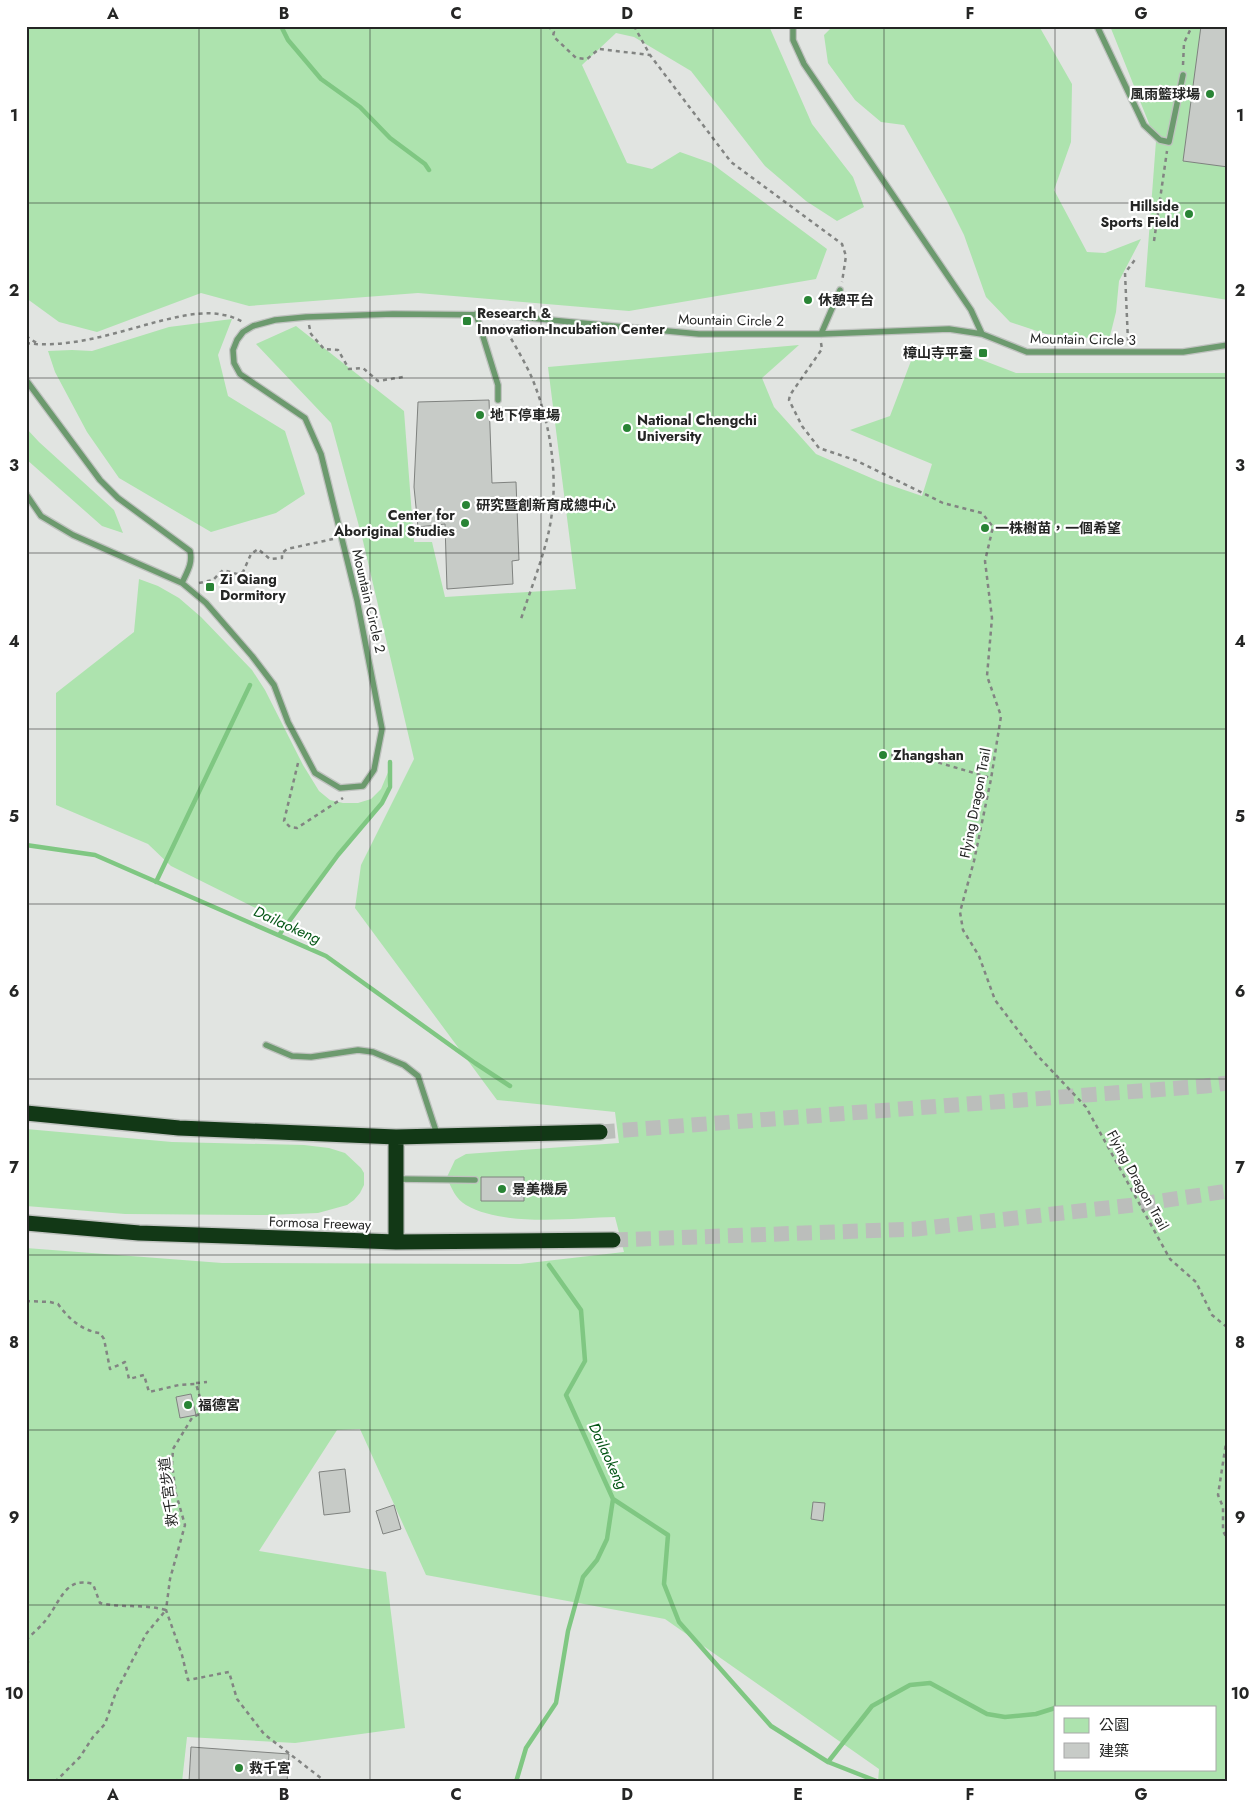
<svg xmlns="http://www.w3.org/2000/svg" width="1254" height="1808" font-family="Jost,'Noto Sans TC',sans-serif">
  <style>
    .green { fill: #ade3ae; fill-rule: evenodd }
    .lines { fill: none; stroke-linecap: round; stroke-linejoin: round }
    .stream { stroke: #7fc782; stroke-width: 4.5 }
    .building { fill: #c7cbc7; stroke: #7f827f }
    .highway-tunnel { stroke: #bbbebb; stroke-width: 15; stroke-dasharray: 15 8; stroke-linecap: butt }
    .lane-casing { stroke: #bfc2bf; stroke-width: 8 }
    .highway-casing { stroke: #bfc2bf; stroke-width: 18 }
    .path { stroke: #828482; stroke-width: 2.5; stroke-dasharray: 4 4; stroke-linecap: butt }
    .lane { stroke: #6c9a6e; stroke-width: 5.5 }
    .highway { stroke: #123816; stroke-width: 15 }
    .grid { fill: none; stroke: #252625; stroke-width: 1; stroke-opacity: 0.55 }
    .poi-dot { fill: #298435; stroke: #fff; stroke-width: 2 }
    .labels { text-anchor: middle; stroke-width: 4.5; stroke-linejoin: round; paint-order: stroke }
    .poi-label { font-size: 14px; font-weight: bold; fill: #252625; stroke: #fff; text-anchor: start }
    .street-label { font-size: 14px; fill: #252625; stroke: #fff }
    .water-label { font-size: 15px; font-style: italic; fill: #065717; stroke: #fff }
    .neatline { fill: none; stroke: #252625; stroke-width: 2 }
    .grid-label { font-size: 16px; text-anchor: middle; font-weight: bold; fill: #252625 }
  </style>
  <rect width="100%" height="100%" fill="#e1e4e1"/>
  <path class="green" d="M 26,26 L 769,26 L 812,124 L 853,177 L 864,207 L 837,221 L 806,201 L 765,166 L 691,71 L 634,37 L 616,33 L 582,65 L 627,163 L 652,169 L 680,152 L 711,163 L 827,249 L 816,279 L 629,311 L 418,293 L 249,306 L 201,293 L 97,332 L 59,322 L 26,298 Z
    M 833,26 L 1039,26 L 1072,84 L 1071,142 L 1054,190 L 1087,252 L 1105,253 L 1141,239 L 1119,281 L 1116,312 L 1109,340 L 1046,334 L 1010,322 L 986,297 L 964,235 L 947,201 L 904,125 L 881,122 L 855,100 L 828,63 L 824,35 Z
    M 1110,26 L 1228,26 L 1228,300 L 1145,287 L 1156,141 Z
    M 232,319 L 218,355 L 228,396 L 285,431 L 305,494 L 276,513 L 211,532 L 119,478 L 87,432 L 55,372 L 48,351 L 72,350 L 92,351 L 169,327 Z
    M 296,326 L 404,411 L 414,542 L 432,542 L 445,597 L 576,589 L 548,367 L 799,345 L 762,378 L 774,407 L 816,454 L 878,481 L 922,496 L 932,464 L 850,430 L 890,416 L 914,353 L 959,351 L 1016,373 L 1228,373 L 1228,1782 L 878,1782 L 879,1769 L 665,1619 L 426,1575 L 360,1429 L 337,1430 L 259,1551 L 386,1572 L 405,1728 L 295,1743 L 187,1737 L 182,1782 L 26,1782 L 26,1248 L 222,1263 L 520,1264 L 624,1252 L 615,1217 C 572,1218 504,1227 466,1205 C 456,1199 451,1188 447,1177 L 455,1160 L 466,1154 L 619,1143 L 615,1112 L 497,1100 L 355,908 L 361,865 L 414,759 L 363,541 L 331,423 L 256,344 ZM 1055,1707 L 1215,1707 L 1215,1769 L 1055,1769 Z
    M 26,428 L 39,442 L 114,510 L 123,533 L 102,526 L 26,459 Z
    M 139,579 L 158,586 L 179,598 L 201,617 L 252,670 L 265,690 L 303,765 L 319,791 L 330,800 L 343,803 L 358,803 L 371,799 L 381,789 L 389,770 L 387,792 L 381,802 L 340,850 L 288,924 L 171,866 L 148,844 L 56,805 L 56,693 L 134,632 Z
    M 26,1129 L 172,1142 L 304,1145 L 329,1148 L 345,1153 L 361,1168 L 364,1173 L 364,1185 L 360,1193 L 354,1200 L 347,1205 L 318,1213 L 268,1215 L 125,1214 L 26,1206 Z"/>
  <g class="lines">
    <path class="stream" d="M 281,26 L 288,40 L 321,79 L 360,107 L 390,138 L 425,164 L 429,170
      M 26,845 L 95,855 L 326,956 L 475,1063 L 510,1086
      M 156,882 L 250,685
      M 279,935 L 338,855 L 382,803 L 390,787 L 390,762
      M 549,1265 L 581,1310 L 585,1361 L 566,1395 L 613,1499 L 668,1535 L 664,1584 L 679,1622 L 771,1726 L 828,1762 L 879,1782
      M 828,1762 L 872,1706 L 910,1685 L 930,1683 L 987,1714 L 1005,1717 L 1036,1714 L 1055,1708
      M 516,1782 L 526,1748 L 556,1703 L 568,1631 L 583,1577 L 597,1560 L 607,1539 L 613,1499"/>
  </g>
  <path class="building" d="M 1201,26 L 1228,27 L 1228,167 L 1183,161 Z
    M 489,400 L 492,483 L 516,482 L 519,560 L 512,561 L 513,584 L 447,589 L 445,524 L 418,527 L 414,487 L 418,402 Z
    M 481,1177 L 524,1177 L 524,1201 L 481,1201 Z
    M 191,1394 L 196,1415 L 180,1418 L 176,1397 Z
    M 345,1469 L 350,1512 L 324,1515 L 319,1472 Z
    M 813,1502 L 825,1503 L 823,1521 L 811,1519 Z
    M 394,1505 L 401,1529 L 383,1534 L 376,1511 Z
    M 191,1747 L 289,1754 L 287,1782 L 189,1782 Z"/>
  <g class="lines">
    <path class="highway-tunnel" d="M 600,1132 L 1205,1086 L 1228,1083
      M 613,1240 L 916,1229 L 1134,1205 L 1228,1191"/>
    <defs>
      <path id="lane" d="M 793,26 L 793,40 L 804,64 L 971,310 L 982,334
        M 1097,26 L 1144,125 L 1160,140 L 1169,142 L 1183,75
        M 476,314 L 498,385 L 498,400
        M 821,334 L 840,290
        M 26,380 L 100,480 L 118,498 L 190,551 C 193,563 187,572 182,583
        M 26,494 L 41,516 L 73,535 L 182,583 L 206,603 L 252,656 L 274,685 L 288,722 L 315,773 L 340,788 L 363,786 L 374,770 L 382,729 L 357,600 L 321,454 L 305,418 L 240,374 L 234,363 L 233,350 L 237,340 L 243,332 L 253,326 L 275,320 L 306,317 L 393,314 L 498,315 L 699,334 L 821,334 L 949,329 L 982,334 L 1027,352 L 1183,352 L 1228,345
        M 266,1045 L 292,1056 L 311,1057 L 358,1050 L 373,1052 L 404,1065 L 418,1076 L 437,1134
        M 396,1179 L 475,1180"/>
      <path id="highway" d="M 26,1113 L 179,1128 L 396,1137 L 600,1132
        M 26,1223 L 139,1233 L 396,1242 L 613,1240
        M 396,1242 L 396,1137"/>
    </defs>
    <use href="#lane" class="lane-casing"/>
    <use href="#highway" class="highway-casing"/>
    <path class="path" d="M 548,26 L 554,32 L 553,36 L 576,58 L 587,59 L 599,49 L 650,55
      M 634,26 L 650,55 L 731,162 L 842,244 L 846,256 L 842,282
      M 1183,65 L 1184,43 L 1192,26
      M 1154,241 L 1167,151
      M 309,325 L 311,334 L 324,349 L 338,350 L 349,369 L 363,368 L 378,381 L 403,377
      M 503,325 C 513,342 524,360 532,378 C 552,427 560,484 548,535 C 541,564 530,591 521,619
      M 26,336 L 38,344
      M 1128,341 L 1125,273 L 1137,257
      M 26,343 C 68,349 115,333 156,322 C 177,317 202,310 224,315 C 231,316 237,319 243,322
      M 821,343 L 822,349 L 790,395 L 789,400 L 802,426 L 819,448 L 855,460 L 943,503 L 982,513 L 993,527 L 985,561 L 992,618 L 987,676 L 1001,716 L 991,779 L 974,861 L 960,912 L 963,930 L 979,956 L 995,1000 L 1036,1054 L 1086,1107 L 1170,1259 L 1196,1282 L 1212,1315 L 1228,1328
      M 199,583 L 213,580 L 223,570 L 237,574 L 243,572 L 251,554 L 258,549 L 270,559 L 282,558 L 282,553 L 287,549 L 333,539
      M 883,754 L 930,760 L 991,778
      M 298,763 L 284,821 L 290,827 L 297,828 L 343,798
      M 26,1301 L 50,1302 L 58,1304 C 68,1318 82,1331 100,1333 L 104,1339 L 110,1369 L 125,1362 L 129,1379 L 144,1375 L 149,1392 L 179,1385 L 196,1384 L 204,1411 L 192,1418 L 173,1449 L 172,1464 L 176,1494 L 185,1525 L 170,1579 L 166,1610 L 182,1655 L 188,1680 L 229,1672 L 237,1699 L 264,1734 L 326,1782
      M 196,1383 L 207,1382
      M 1228,1430 L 1218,1495 L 1223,1507 L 1223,1531 L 1228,1540
      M 26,1640 C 33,1633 42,1626 48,1617 C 61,1600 66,1576 93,1584 L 100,1603 C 122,1608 144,1604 166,1610
      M 26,1660 L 28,1662 L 26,1664
      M 55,1782 L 80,1757 L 93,1737 L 105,1724 L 116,1692 L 146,1634 L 166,1610"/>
    <use href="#lane" class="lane"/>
    <use href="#highway" class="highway"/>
  </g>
  <path class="grid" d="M 199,26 L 199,1782M 370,26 L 370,1782M 541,26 L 541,1782M 713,26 L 713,1782M 884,26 L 884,1782M 1055,26 L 1055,1782M 26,203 L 1228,203M 26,378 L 1228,378M 26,553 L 1228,553M 26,729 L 1228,729M 26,904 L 1228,904M 26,1079 L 1228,1079M 26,1255 L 1228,1255M 26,1430 L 1228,1430M 26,1605 L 1228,1605"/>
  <g class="poi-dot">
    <circle cx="1210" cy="94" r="5"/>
    <circle cx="1189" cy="214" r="5"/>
    <circle cx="808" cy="300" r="5"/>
    <rect x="462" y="316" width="10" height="10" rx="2.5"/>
    <rect x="978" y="348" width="10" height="10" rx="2.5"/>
    <circle cx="480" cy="415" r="5"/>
    <circle cx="627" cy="428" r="5"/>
    <circle cx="466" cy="505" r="5"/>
    <circle cx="465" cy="523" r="5"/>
    <circle cx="985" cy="528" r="5"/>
    <rect x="205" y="582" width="10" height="10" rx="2.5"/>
    <circle cx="883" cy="755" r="5"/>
    <circle cx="502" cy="1189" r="5"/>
    <circle cx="188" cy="1405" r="5"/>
    <circle cx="239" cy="1768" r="5"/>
  </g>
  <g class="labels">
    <g class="poi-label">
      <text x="1200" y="99" text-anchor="end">風雨籃球場</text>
      <text x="1179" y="211" text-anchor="end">Hillside<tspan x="1179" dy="16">Sports Field</tspan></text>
      <text x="818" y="305">休憩平台</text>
      <text x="477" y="318">Research &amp;<tspan x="477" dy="16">Innovation-Incubation Center</tspan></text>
      <text x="973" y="358" text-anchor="end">樟山寺平臺</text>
      <text x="490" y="420">地下停車場</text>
      <text x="637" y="425">National Chengchi<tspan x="637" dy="16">University</tspan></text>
      <text x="476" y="510">研究暨創新育成總中心</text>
      <text x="455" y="520" text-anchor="end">Center for<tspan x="455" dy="16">Aboriginal Studies</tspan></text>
      <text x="995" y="533">一株樹苗，一個希望</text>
      <text x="220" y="584">Zi Qiang<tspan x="220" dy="16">Dormitory</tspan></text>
      <text x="893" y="760">Zhangshan</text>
      <text x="512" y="1194">景美機房</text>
      <text x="198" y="1410">福德宮</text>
      <text x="249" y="1773">救千宮</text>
    </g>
    <g class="street-label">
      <text transform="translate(731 320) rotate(1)" y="5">Mountain Circle 2</text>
      <text transform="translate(1083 339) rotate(1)" y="5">Mountain Circle 3</text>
      <text transform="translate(369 601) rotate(77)" y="5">Mountain Circle 2</text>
      <text transform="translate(975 803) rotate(-79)" y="5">Flying Dragon Trail</text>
      <text transform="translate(1138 1180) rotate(61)" y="5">Flying Dragon Trail</text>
      <text transform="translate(320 1223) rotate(2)" y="5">Formosa Freeway</text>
      <text transform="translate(168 1492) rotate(-97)" y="5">救千宮步道</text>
    </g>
    <g class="water-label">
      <text transform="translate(287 925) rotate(24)" y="5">Dailaokeng</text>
      <text transform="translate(608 1456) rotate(65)" y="5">Dailaokeng</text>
    </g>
  </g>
  <rect width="1254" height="1808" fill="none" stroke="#ffffff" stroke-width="55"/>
  <rect x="1054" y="1706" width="162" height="65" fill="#ffffff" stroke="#a8a8a8"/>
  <rect x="1064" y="1718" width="25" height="15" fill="#ade3ae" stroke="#a8a8a8"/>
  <text x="1099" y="1730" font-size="15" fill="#252625">公園</text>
  <rect x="1064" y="1743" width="25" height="15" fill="#c7cbc7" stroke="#a8a8a8"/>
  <text x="1099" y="1756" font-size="15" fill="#252625">建築</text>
  <rect x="28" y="28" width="1198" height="1752" class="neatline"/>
  <g class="grid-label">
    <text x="113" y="19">A</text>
    <text x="284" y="19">B</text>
    <text x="456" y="19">C</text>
    <text x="627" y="19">D</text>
    <text x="798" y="19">E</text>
    <text x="970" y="19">F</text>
    <text x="1141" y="19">G</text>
    <text x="14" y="121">1</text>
    <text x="1240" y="121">1</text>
    <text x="14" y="296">2</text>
    <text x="1240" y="296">2</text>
    <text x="14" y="471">3</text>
    <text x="1240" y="471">3</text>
    <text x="14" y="647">4</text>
    <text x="1240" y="647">4</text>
    <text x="14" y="822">5</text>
    <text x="1240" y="822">5</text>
    <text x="14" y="997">6</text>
    <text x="1240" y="997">6</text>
    <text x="14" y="1173">7</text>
    <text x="1240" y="1173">7</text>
    <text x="14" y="1348">8</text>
    <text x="1240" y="1348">8</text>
    <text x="14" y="1523">9</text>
    <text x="1240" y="1523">9</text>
    <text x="14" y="1699">10</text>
    <text x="1240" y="1699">10</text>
    <text x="113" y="1800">A</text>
    <text x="284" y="1800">B</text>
    <text x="456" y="1800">C</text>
    <text x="627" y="1800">D</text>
    <text x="798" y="1800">E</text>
    <text x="970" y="1800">F</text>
    <text x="1141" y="1800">G</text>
  </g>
</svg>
